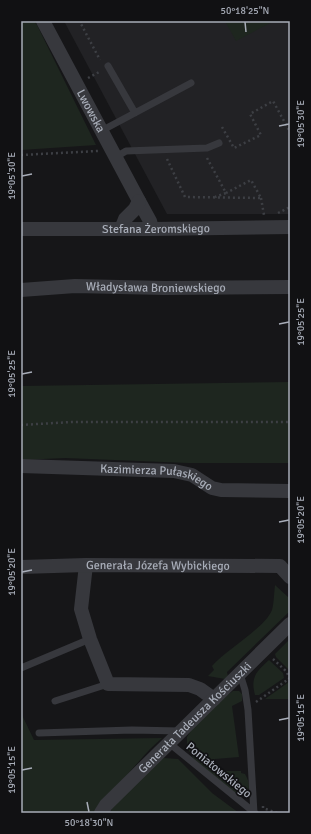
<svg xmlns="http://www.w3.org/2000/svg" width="311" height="834" font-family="Signika,sans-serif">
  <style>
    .built { fill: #222225 }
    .green { fill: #1e261f }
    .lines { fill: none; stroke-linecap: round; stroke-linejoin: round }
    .path { stroke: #3d3f44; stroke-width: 2.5; stroke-dasharray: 2 3; stroke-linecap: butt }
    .service { stroke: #37383d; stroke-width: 7 }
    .minor { stroke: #37383d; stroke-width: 14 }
    .ticks { fill: none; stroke: #a8adb8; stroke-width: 1.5 }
    .labels { text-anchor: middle; stroke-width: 3.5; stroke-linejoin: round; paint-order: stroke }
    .street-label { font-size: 12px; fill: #a8adb8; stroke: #111113 }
    .neatline { fill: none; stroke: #a8adb8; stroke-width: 1.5 }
    .ticks-label { font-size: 10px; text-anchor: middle; fill: #a8adb8 }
  </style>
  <rect width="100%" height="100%" fill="#161618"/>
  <path class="built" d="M 64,21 L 290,21 L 290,214 L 167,214 Z"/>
  <path class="green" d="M 21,21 L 34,21 L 37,25 L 96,145 L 21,150 Z
    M 225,21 L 274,21 L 236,41 Z
    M 290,382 L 290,463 L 188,463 L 65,458 L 21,460 L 21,386 Z
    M 275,585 L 288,597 L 290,595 L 290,611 L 227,672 L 228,677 L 225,679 L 208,676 L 214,670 L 212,666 C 227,649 265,628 272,610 C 274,603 274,593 275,585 Z
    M 290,639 L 290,668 L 288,669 L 276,657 L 275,654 Z
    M 269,660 L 283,673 L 284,678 L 259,695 L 255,695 C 250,677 257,671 269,660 Z
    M 289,682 L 290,682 L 290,699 L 265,699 Z
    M 233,691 L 239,691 L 242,694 L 242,701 L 232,706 L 239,757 L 215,759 L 215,771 L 241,771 L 241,773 L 245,774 C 253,787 249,800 232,792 L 193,758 L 187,747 L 187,737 L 192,729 L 227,695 Z
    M 21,713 L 34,740 L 162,738 L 150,749 L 98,807 L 95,813 L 21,813 Z
    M 164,758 L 178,759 L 212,793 L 239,813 L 110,813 L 112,808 L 154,764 Z"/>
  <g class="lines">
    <path class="path" d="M 82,21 L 80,22 L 100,60
      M 88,78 L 101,71
      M 222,127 L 234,148 L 261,135 L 250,114 L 273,101 L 290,132
      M 21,155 L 98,151
      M 207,158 L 226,193 L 215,197
      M 167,159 L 185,197 L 261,198 L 251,180 L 226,193
      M 261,198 L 264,215
      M 278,213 L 290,207
      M 21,425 L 72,422 L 290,422
      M 273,659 L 287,672 L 289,678
      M 256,702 L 290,678
      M 263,806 L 263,808 L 277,813"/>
    <path class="service" d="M 108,66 L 135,113
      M 101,131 L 191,83
      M 116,157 L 126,151 L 207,148 L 219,143
      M 21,668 L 90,639
      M 240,674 L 245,690 L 248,710 L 254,813
      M 55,701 L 108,684
      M 39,733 L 132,730 L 180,731
      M 169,743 L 255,813"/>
    <g class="minor">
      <path id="s1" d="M 43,21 L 139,201 L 150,221 L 152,229"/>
      <path id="s2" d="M 21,229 L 152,229 L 290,227"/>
      <path d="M 121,229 L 125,219 L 135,209 L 139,201"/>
      <path id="s3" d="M 21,290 L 75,286 L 165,288 L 290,287"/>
      <path id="s4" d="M 21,466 L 174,471 L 192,475 L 212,488 L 221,490 L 290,491"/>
      <path d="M 86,565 L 81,609 L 90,639 L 108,684 L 189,685 L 200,689 L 214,699"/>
      <path id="s5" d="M 21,567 L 86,565 L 280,566 L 290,577"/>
      <path id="s6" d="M 101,813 L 106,805 L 290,624"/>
    </g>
  </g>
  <path class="ticks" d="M 245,22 L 246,32M 279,126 L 289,124M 22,176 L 32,174M 279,324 L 289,322M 22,374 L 32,372M 279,522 L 289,520M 22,572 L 32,570M 279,720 L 289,718M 22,770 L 32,768M 87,802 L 89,812"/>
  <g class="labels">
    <g class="street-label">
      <text dy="4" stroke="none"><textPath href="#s1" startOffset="102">Lwowska</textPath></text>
      <text dy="4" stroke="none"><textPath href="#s2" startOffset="135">Stefana Żeromskiego</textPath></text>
      <text dy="4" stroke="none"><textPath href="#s3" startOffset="135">Władysława Broniewskiego</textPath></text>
      <text dy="4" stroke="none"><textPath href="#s4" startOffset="137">Kazimierza Pułaskiego</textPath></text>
      <text dy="4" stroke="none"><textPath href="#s5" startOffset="137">Generała Józefa Wybickiego</textPath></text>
      <text dy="4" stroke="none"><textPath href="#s6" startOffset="134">Generała Tadeusza Kościuszki</textPath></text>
      <text transform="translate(219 770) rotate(39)" y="4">Poniatowskiego</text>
    </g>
  </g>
  <rect width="311" height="834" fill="none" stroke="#111113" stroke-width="44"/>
  <rect x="22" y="22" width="267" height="790" class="neatline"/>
  <g class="ticks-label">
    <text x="245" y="14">50°18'25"N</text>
    <text transform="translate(300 124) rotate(-90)" y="4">19°05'30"E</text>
    <text transform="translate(11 176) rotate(-90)" y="4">19°05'30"E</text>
    <text transform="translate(300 322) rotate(-90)" y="4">19°05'25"E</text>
    <text transform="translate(11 374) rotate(-90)" y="4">19°05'25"E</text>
    <text transform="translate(300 520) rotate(-90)" y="4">19°05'20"E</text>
    <text transform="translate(11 572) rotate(-90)" y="4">19°05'20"E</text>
    <text transform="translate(300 718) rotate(-90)" y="4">19°05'15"E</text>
    <text transform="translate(11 770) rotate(-90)" y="4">19°05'15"E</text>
    <text x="89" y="826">50°18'30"N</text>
  </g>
</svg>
